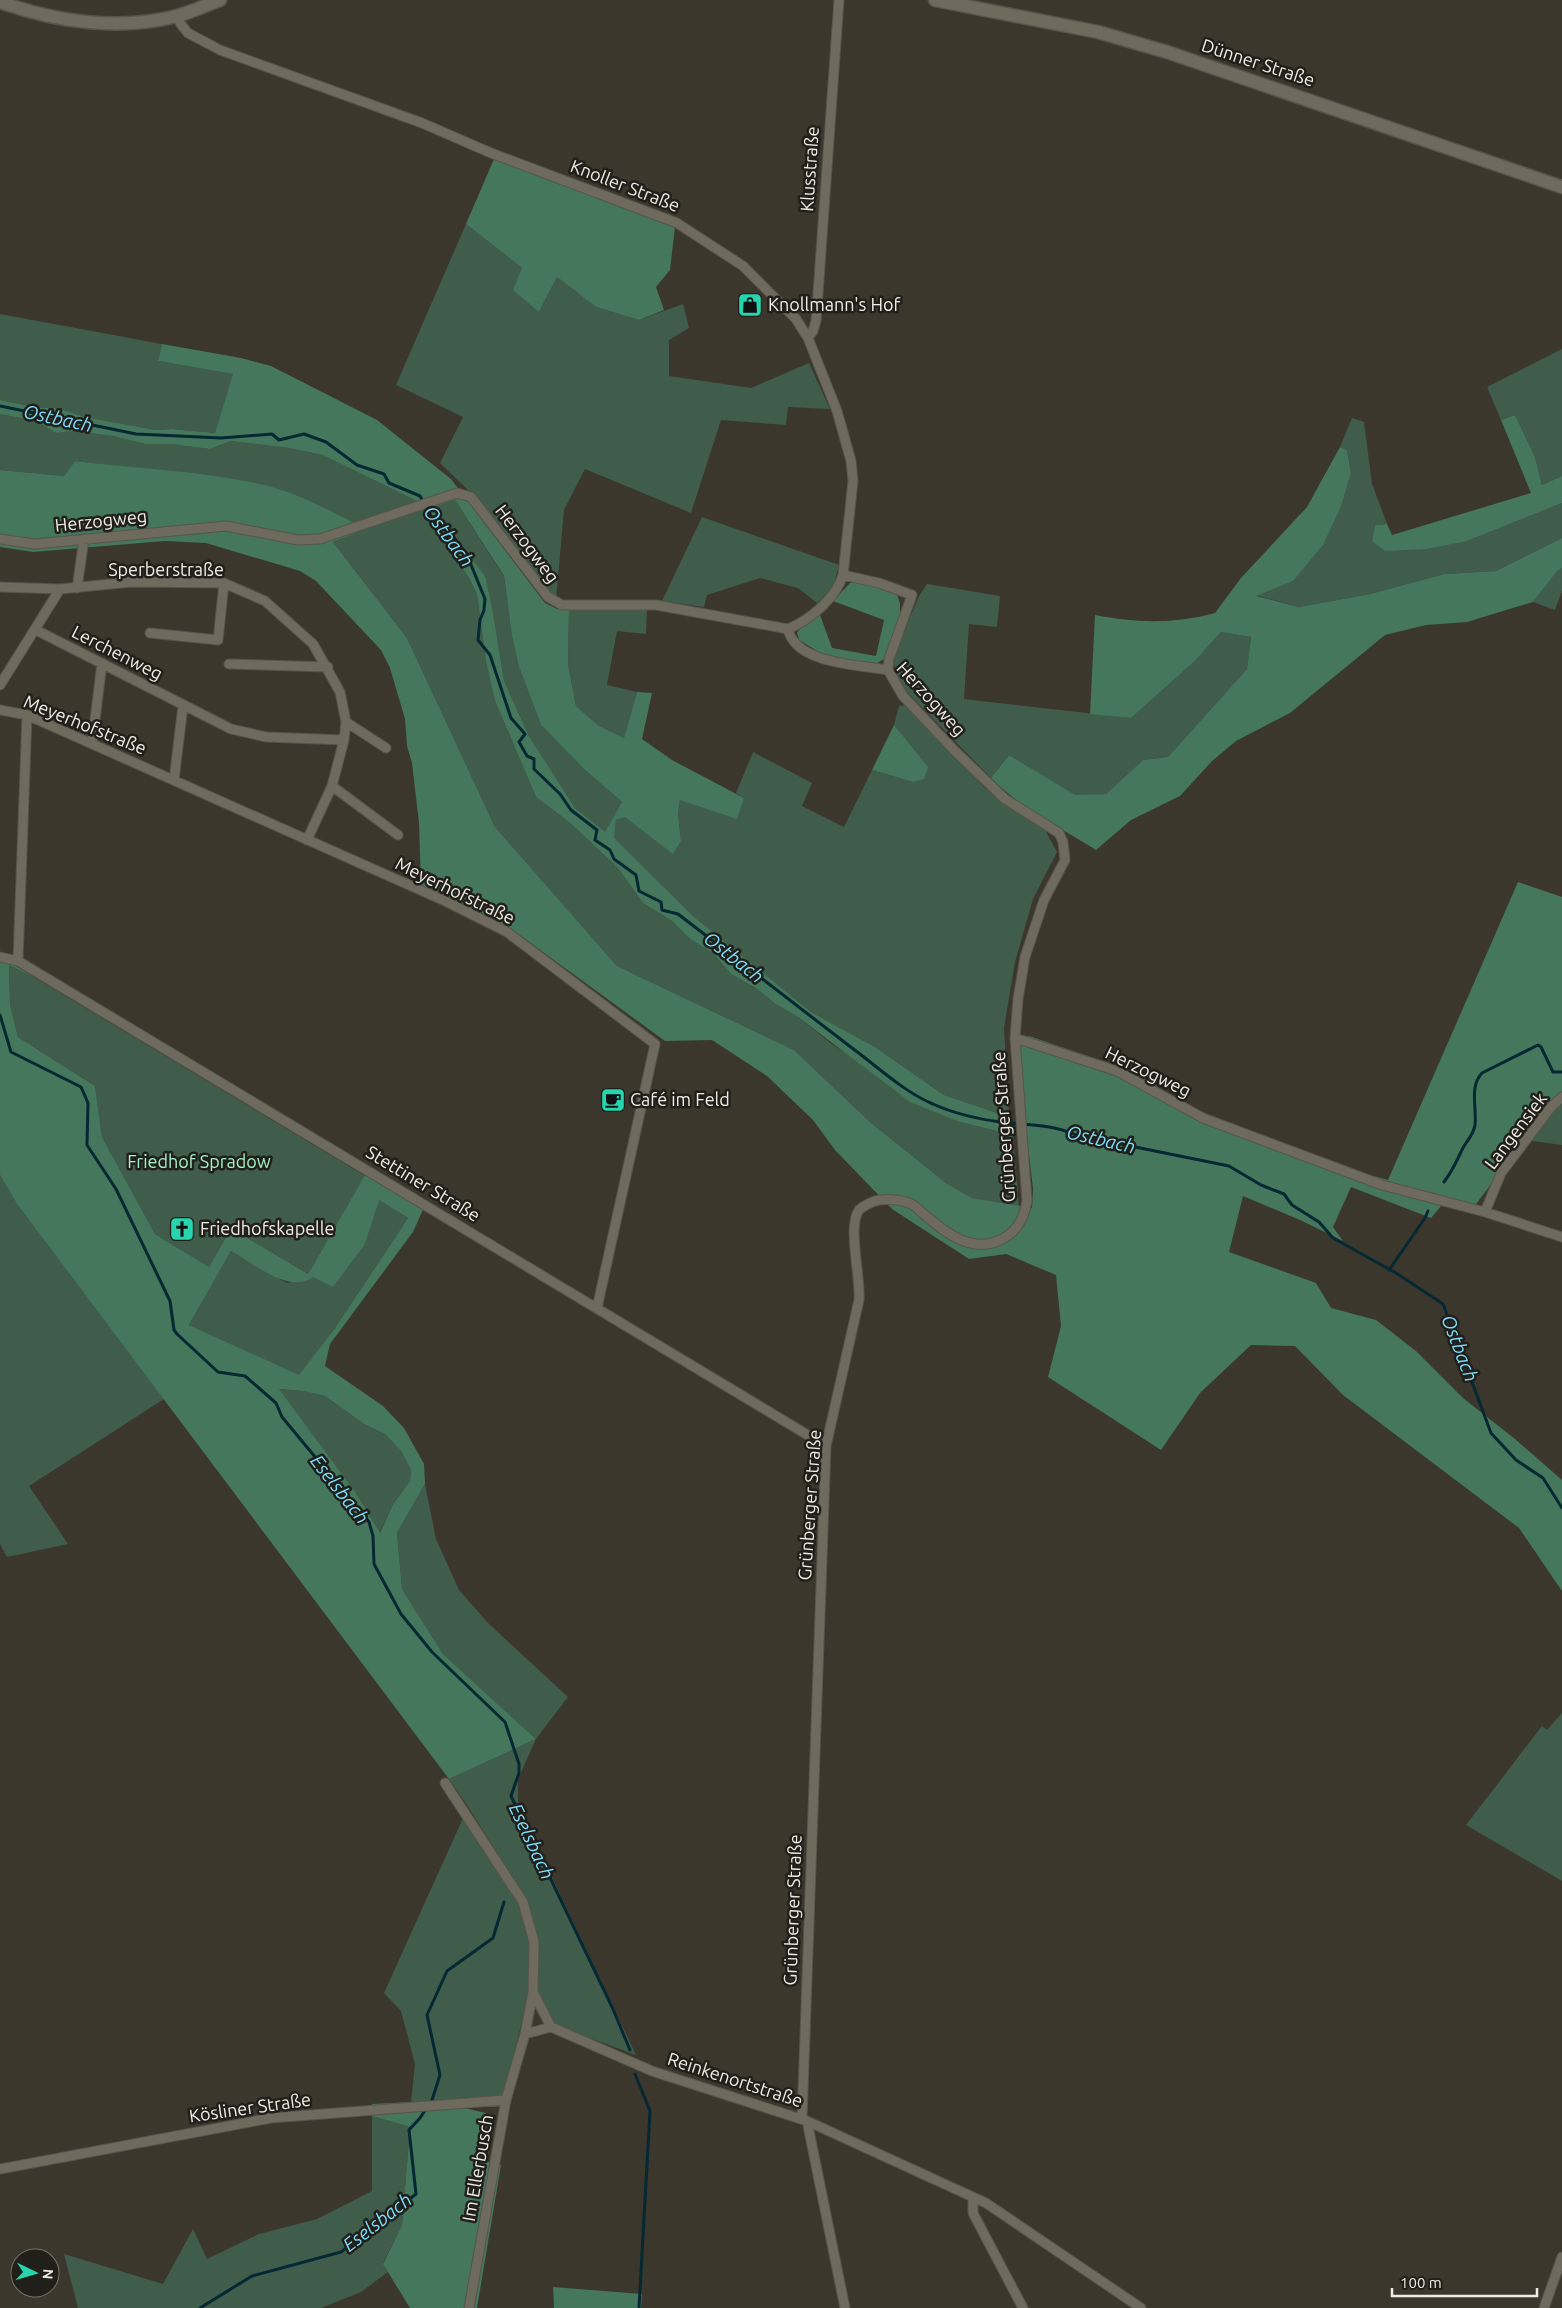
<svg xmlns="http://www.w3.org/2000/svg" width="1562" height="2308" font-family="Ubuntu,sans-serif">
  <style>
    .green { fill: #405c4b }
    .forest { fill: #44775b; fill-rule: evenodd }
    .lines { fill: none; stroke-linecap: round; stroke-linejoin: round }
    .stream { stroke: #052832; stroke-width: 3 }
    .street-casing { stroke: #57544a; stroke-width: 11 }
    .secondary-casing { stroke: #57544a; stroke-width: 15 }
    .street { stroke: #6e6a5e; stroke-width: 9 }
    .secondary { stroke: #6e6a5e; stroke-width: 12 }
    .labels { text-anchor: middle; stroke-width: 5; stroke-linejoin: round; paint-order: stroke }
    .street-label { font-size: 18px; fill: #eeece5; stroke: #201f1a }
    .poi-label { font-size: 18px; fill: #eeece5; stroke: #201f1a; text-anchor: start }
    .park-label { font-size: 18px; fill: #a0f1c3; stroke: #201f1a }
    .water-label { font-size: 19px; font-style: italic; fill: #7bddfc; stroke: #201f1a }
  </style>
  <rect width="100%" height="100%" fill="#3b372c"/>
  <path class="green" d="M 466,224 L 522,268 L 539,312 L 557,277 L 596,307 L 639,320 L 683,304 L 689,328 L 669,340 L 669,376 L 751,388 L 809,363 L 830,409 L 788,407 L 786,425 L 721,420 L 691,513 L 585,469 L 564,510 L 556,600 L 473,495 L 440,463 L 463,417 L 396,385 Z
    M 0,314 L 162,344 L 158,361 L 234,374 L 215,433 L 172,429 L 156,430 L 85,417 L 58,408 L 40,408 L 0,400 Z
    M 1562,349 L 1562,476 L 1542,485 L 1535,457 L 1515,415 L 1501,420 L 1487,387 Z
    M 0,414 L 36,421 L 56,433 L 72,431 L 113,436 L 145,444 L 170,444 L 210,449 L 231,441 L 289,448 L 324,455 L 415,500 L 469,578 L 477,594 L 486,662 L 495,701 L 536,797 L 569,822 L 617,867 L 643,903 L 672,921 L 690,939 L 713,953 L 731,974 L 757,989 L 774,1003 L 798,1017 L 833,1045 L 960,1122 L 1013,1135 L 1019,1207 L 972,1198 L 946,1183 L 870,1122 L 794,1050 L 617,966 L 495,827 L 407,638 L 333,542 L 365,529 L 317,505 L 273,488 L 220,478 L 75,461 L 64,476 L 0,470 Z
    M 1352,418 L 1364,422 L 1372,484 L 1387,524 L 1375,525 L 1372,541 L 1467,541 L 1562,503 L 1562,538 L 1496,571 L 1444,574 L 1370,594 L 1299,607 L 1255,595 L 1293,581 L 1342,504 L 1351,473 L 1347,450 L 1340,447 Z
    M 455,500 L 504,577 L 512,637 L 519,667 L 541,725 L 585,770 L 622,802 L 605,833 L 575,808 L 529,736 L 504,681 L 493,612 L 432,508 Z
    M 702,517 L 839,565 L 833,588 L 817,603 L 798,588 L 760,578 L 707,595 L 704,607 L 662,601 Z
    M 1562,568 L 1562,591 L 1555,610 L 1533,602 L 1557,570 Z
    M 927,584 L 1000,596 L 997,627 L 969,624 L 964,699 L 1131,718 L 1195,661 L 1221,632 L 1251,637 L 1247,669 L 1168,757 L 1143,760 L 1106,794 L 1075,796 L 1009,755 L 991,778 L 898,683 L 893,658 L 919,596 Z
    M 569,609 L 647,609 L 646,634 L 617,631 L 607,685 L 637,692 L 624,739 L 599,726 L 576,706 L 568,664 Z
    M 906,705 L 985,788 L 1045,830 L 1057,852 L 1033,899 L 1015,962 L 1004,1028 L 1009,1117 L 944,1095 L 875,1047 L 811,1012 L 692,915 L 613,838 L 616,820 L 625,817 L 681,841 L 678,814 L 680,800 L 744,798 L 736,793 L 753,752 L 812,783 L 802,806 L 844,827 L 872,770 L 913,782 L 908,744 L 894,725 L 899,706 Z
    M 9,965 L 37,979 L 365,1176 L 308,1274 L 231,1228 L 209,1267 L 155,1234 L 102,1137 L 95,1086 L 18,1037 L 10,1004 Z
    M 1562,1094 L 1562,1145 L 1525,1140 Z
    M 0,1175 L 17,1204 L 164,1399 L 29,1486 L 68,1544 L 7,1557 L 0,1544 Z
    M 378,1199 L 408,1218 L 335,1328 L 299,1376 L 189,1325 L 231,1251 L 287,1283 L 313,1277 L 365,1244 Z
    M 278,1389 L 303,1391 L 325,1396 L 364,1424 L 385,1434 L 401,1451 L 411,1470 L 410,1481 L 393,1504 L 379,1534 L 354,1492 Z
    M 425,1484 L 436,1539 L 459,1590 L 488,1623 L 568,1697 L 536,1739 L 518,1779 L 518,1805 L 636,2055 L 554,2025 L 538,1991 L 537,1942 L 527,1901 L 471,1811 L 449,1779 L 536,1739 L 443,1654 L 402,1589 L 397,1533 Z
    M 1562,1713 L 1562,1881 L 1466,1825 L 1542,1726 L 1547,1730 Z
    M 464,1816 L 520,1904 L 529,1941 L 529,1992 L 504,2096 L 438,2102 L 411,2102 L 415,2064 L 401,2011 L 384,1993 Z
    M 372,2116 L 410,2127 L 402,2225 L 383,2263 L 388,2272 L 361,2292 L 321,2308 L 78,2308 L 64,2254 L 163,2284 L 193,2229 L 207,2259 L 259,2234 L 317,2219 L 372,2191 Z"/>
  <path class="forest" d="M 494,159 L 675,227 L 670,270 L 656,287 L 664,310 L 639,320 L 596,307 L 557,277 L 539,312 L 513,290 L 522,268 L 466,224 Z
    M 162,344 L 241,358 L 271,366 L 377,420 L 451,479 L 545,603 L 557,609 L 569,609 L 568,664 L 576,706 L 599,726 L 624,738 L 637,692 L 652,693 L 642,739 L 672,760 L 744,798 L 737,819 L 680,800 L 678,814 L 681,841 L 673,854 L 625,817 L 616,820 L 614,838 L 692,915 L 811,1012 L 875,1047 L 944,1095 L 1009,1117 L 1013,1135 L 960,1122 L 910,1102 L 798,1017 L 774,1003 L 757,989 L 731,974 L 713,953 L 690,939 L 672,921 L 643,903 L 617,867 L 569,822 L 536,797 L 495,701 L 486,662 L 477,594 L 469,578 L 415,500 L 323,455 L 289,448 L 231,441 L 210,449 L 170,444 L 145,444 L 113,436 L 72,431 L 56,433 L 36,421 L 0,414 L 0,400 L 40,408 L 58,408 L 85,417 L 156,430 L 172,429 L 215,433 L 233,374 L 158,361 ZM 455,500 L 504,576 L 512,637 L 519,667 L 541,725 L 585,770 L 622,802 L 605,832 L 575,808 L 529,736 L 504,681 L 493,612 L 485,576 L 432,508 Z
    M 1515,415 L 1535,457 L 1542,485 L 1562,476 L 1562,503 L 1467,541 L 1426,549 L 1385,551 L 1372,541 L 1375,525 L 1387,524 L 1392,535 L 1531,493 L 1501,420 Z
    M 1340,447 L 1347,450 L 1351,473 L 1342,504 L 1323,545 L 1293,581 L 1256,596 L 1299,607 L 1370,594 L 1444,574 L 1496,571 L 1562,538 L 1562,568 L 1557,571 L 1533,602 L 1467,622 L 1426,625 L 1385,635 L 1290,713 L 1236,741 L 1212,761 L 1180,796 L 1131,820 L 1096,850 C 1060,828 1021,808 991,778 L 1009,755 L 1075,795 L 1106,794 L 1143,760 L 1168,757 L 1247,669 L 1251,637 L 1221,632 L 1195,661 L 1131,718 L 1090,714 L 1095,615 C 1138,623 1173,624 1215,613 L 1241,578 L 1307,507 Z
    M 75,461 C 140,469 208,471 272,487 C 304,496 336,514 366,529 L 333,542 L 407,638 L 495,827 L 617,966 L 794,1050 L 870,1122 L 946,1183 L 972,1198 L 1032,1208 L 1033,1188 L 1024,1115 L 1020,1047 L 1029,1036 L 1129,1070 L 1205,1115 L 1356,1171 L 1388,1180 L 1518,882 L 1562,897 L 1562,1094 L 1557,1097 L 1473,1208 L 1442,1205 L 1431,1218 L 1351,1187 L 1333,1227 L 1343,1241 L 1300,1220 L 1243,1196 L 1229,1252 L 1316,1283 L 1331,1308 L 1376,1320 L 1416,1351 L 1463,1398 L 1515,1439 L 1562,1480 L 1562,1591 L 1519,1528 L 1343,1395 L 1295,1346 L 1251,1345 L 1200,1393 L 1161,1450 L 1048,1377 L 1061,1326 L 1056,1275 L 1006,1254 L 969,1259 L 892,1209 L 835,1150 L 813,1120 L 767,1076 L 712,1040 L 665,1041 L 510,928 L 421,886 L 419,823 L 412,763 L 407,746 L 405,719 L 390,668 L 381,650 L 316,581 L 300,571 L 206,543 L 165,541 L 33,552 L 0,547 L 0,470 L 64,476 Z
    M 856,581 L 878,586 L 897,594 L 900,604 L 900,614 L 884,659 L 874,665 L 827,657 L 799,640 L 797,632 L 819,612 L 832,648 L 876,656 L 884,620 L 833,601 L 850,583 Z
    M 894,725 L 928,767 L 924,779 L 913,782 L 872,770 Z
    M 0,962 L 14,965 L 37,979 L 9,965 L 10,1004 L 18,1037 L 95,1086 L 102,1137 L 155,1234 L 209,1267 L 231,1228 L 308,1274 L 368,1170 L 426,1203 L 413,1232 L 330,1344 L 325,1366 L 383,1406 L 404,1428 L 424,1464 L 425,1484 L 397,1533 L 402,1589 L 443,1654 L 536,1739 L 449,1779 L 17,1204 L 0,1175 ZM 379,1200 L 408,1218 L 335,1328 L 299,1375 L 189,1325 L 231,1251 C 253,1263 290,1295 313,1277 L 333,1287 L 365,1244 ZM 279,1389 L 303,1391 L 325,1396 L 364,1424 L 385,1434 L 401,1451 L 411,1470 L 410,1481 L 393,1504 L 380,1533 L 355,1492 Z
    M 411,2102 L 438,2102 L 486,2113 L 484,2161 L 501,2165 L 477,2308 L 410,2308 L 383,2264 L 402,2225 L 410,2127 L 372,2116 L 372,2104 Z
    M 553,2287 L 642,2294 L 641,2308 L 554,2308 Z"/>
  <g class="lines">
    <path class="stream" d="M 0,406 L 136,434 L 221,438 L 272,434 L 279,440 L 304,434 L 326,442 L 357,465 L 384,474 L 389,483 L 420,496 L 431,516 L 449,531 L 467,555 L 485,599 L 484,610 L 480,620 L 478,640 L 490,655 L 511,718 L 525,734 L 519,742 L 527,756 L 534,759 L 534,769 L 560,794 L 571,810 L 597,830 L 595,840 L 610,850 L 614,859 L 636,875 L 639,891 L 661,902 L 662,910 L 678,914 C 736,959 794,1004 852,1048 C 878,1067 904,1092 933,1104 C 955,1114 983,1120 1007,1123 C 1031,1125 1054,1125 1076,1135 L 1229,1166 L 1261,1185 L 1284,1194 L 1292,1205 L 1319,1222 L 1333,1238 L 1396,1273 L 1443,1304 L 1491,1433 L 1516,1460 L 1543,1478 L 1562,1508
      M 0,1015 L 11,1052 L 81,1087 L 88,1103 L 87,1145 L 116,1189 L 170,1301 L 174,1330 L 177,1334 L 218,1372 L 245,1376 L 276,1403 L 282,1417 L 369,1522 L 373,1536 L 374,1564 L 401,1614 L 432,1652 L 505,1722 L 519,1764 L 519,1773 L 511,1796 L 613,2009 L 630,2050
      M 1444,1182 C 1453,1170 1454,1166 1461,1152 C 1465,1142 1473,1137 1475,1125 C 1477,1107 1469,1087 1482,1073 L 1538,1045 L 1541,1047 L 1553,1072 L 1562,1072
      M 1389,1270 L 1425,1218 L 1428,1211
      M 635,2074 L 650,2111 L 639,2308
      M 200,2308 L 252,2276 L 341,2252 L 416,2194 L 409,2130 L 420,2118 L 432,2100 L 440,2075 L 427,2015 L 447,1971 L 493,1938 L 504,1902"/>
    <defs>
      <path id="street" d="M 178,16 L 180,23 L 188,33 L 220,50 L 422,123 L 491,153 L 677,223 L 743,266 L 796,319 L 808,338 L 837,411 L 851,461 L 853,481 L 843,575 C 836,598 810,620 788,629
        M 808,338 L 813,331 L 816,321 L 839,0
        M 0,539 L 35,544 L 226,526 L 298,540 L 320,539 L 457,493 L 471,497 L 548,597 L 562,605 L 656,605 L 788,629
        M 843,575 L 879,583 L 912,595 L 889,659 L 888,670
        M 0,587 L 60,589 L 131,582 L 224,583 L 265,601 L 313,644 L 340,692 L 346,722 L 344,740 L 332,786 L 307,840
        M 77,588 L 84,539
        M 788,629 C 795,664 860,665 888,670 L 903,696 L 955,751 L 1005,799 L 1059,833 L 1063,842 L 1065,860 L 1044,900 L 1025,957 L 1018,999 L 1015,1038 L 1117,1071 L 1203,1118 L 1382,1185 L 1485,1212 L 1562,1237
        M 36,630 L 231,729 L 266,737 L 344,740
        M 150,633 L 218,640 L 224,583
        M 229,664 L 328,667
        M 0,685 L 60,589
        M 0,710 L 27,715 L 445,901 L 507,932 L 655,1044 L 597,1308
        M 346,722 L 386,748
        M 92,744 L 102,663
        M 174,780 L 183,706
        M 332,786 L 398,835
        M 0,957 L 18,961 L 826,1446
        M 18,961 L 27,715
        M 1485,1212 L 1501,1173 L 1551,1107 L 1562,1097
        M 445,1783 L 523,1902 L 534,1942 L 533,1992 L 551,2027 L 652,2071 L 807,2121 L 986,2203 L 1141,2308
        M 525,2034 L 551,2027
        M 802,2119 L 826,1446 L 859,1300 C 861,1278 847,1226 859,1210 C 863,1206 873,1201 879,1200 C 889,1199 898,1199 909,1203 C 915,1205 921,1212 926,1216 C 948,1235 975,1255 1004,1238 C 1019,1229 1024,1217 1027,1201 L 1015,1038
        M 807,2121 L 845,2308
        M 0,2169 L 271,2118 L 506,2100
        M 973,2197 L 973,2213 L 1023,2308
        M 469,2308 L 506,2100 L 525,2034 L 533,1992
        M 1544,2308 L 1562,2257"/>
      <path id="secondary" d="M 935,0 L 1098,32 L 1167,52 L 1562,187
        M 0,2 C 56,22 119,31 177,16 C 192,12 206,5 220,0"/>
    </defs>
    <use href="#street" class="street-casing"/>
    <use href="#secondary" class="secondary-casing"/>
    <use href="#street" class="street"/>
    <use href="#secondary" class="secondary"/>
  </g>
  <defs>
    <symbol id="shop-square" viewBox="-11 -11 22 22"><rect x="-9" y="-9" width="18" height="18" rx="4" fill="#26d5ae" stroke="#201f1a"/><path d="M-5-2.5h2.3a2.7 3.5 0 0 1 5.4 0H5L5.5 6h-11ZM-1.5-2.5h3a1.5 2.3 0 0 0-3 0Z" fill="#111"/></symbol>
    <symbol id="cafe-square" viewBox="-11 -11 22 22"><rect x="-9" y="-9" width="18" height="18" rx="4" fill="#26d5ae" stroke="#201f1a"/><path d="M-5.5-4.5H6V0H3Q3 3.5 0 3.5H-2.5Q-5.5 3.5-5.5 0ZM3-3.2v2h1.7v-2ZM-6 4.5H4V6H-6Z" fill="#111"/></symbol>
    <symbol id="church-square" viewBox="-11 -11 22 22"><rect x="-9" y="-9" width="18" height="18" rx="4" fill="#26d5ae" stroke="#201f1a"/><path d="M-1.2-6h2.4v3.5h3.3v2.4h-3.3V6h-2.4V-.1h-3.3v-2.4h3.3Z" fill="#111"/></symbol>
  </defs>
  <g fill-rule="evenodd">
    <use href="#shop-square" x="736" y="291" width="28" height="28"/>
    <use href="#cafe-square" x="599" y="1086" width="28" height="28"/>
    <use href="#church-square" x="168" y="1215" width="28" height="28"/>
  </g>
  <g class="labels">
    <g class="street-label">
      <text transform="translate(1258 63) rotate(18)" y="6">Dünner Straße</text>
      <text transform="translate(810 169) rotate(-86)" y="6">Klusstraße</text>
      <text transform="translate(625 186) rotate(21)" y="6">Knoller Straße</text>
      <text transform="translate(101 521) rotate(-6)" y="6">Herzogweg</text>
      <text transform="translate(527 544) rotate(53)" y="6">Herzogweg</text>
      <text x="166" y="576">Sperberstraße</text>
      <text transform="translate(117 653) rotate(27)" y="6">Lerchenweg</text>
      <text transform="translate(931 699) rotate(48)" y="6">Herzogweg</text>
      <text transform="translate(85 725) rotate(22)" y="6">Meyerhofstraße</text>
      <text transform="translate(455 891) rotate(26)" y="6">Meyerhofstraße</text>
      <text transform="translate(1148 1072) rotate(26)" y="6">Herzogweg</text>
      <text transform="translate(1004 1127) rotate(-94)" y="6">Grünberger Straße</text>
      <text transform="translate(1516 1131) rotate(-53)" y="6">Langensiek</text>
      <text transform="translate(423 1184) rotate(31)" y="6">Stettiner Straße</text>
      <text transform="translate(810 1505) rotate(-86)" y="6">Grünberger Straße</text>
      <text transform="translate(793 1910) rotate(-88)" y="6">Grünberger Straße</text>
      <text transform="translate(735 2080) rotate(18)" y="6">Reinkenortstraße</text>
      <text transform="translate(250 2108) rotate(-8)" y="6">Kösliner Straße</text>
      <text transform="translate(478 2168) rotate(-80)" y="6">Im Ellerbusch</text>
    </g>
    <g class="poi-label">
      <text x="768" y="311">Knollmann's Hof</text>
      <text x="630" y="1106">Café im Feld</text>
      <text x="200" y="1235">Friedhofskapelle</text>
    </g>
    <g class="park-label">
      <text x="199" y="1168">Friedhof Spradow</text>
    </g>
    <g class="water-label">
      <text transform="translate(58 418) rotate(12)" y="7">Ostbach</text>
      <text transform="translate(449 536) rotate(54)" y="7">Ostbach</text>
      <text transform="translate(734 957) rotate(38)" y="7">Ostbach</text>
      <text transform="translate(1101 1139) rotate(13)" y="7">Ostbach</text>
      <text transform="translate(1460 1348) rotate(69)" y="7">Ostbach</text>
      <text transform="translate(340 1489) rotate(52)" y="7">Eselsbach</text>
      <text transform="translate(532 1841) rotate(65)" y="7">Eselsbach</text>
      <text transform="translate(377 2222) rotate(-38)" y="7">Eselsbach</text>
    </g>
  </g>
  <g transform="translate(35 2273) rotate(95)"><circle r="24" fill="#201f1a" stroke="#72716b"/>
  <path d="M0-4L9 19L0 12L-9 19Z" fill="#26d5ae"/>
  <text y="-8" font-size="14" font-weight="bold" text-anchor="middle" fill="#eeece5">N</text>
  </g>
  <path d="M1392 2288v8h145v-8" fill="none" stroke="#eeece5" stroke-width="2.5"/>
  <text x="1400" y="2288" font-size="15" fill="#eeece5" stroke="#201f1a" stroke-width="4" paint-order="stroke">100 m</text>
</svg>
